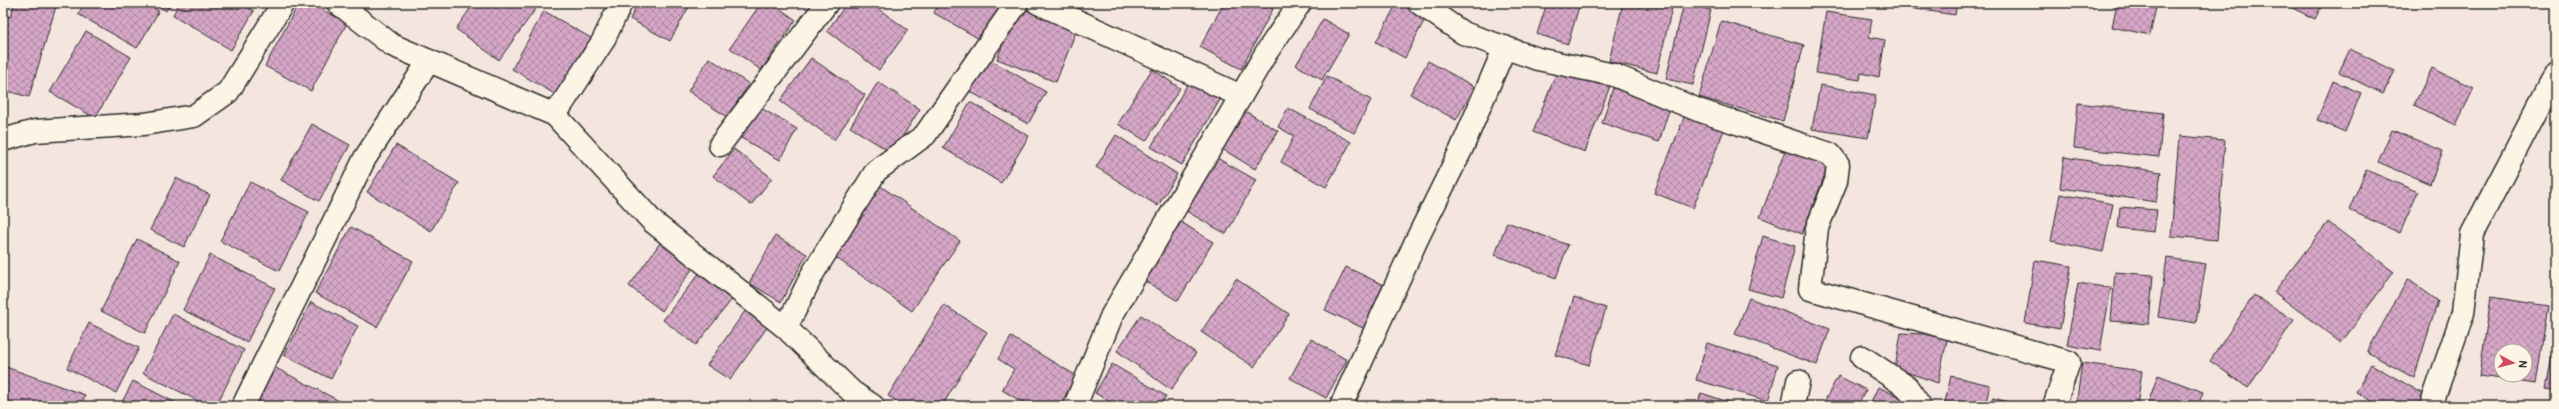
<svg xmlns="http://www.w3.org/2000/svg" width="2559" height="409" font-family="Pangolin,sans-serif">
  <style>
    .building { fill: url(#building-cross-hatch); stroke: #2b2b2b; fill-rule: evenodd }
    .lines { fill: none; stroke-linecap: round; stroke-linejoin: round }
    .minor-casing { stroke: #2b2b2b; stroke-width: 25 }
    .tertiary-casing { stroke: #2b2b2b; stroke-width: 25 }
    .minor { stroke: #fcf5e5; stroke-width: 22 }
    .tertiary { stroke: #fcf5e5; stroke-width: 22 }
  </style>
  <defs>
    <pattern id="building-cross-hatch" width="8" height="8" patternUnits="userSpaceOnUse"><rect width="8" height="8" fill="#d6a7c7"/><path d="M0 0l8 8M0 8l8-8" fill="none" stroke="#ae88a2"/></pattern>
  </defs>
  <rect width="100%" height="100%" fill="#f4e5df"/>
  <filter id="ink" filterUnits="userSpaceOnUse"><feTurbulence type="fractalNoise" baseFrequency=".025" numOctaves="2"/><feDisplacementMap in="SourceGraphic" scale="8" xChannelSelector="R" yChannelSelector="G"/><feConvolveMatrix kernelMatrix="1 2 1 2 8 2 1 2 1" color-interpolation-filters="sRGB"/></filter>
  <g filter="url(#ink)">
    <path class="building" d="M 14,3 L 57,3 L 29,97 L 3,90 L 3,15 L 11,17 Z
      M 85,3 L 146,3 L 159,11 L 137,48 L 78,14 Z
      M 153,3 L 171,3 L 166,11 Z
      M 179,3 L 240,3 L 254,11 L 231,50 L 173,15 Z
      M 299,3 L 310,3 L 347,23 L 311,91 L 265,66 Z
      M 474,3 L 531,3 L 537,7 L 499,60 L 456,29 Z
      M 638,3 L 691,3 L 670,41 L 630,19 Z
      M 761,3 L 772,3 L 796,20 L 761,70 L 730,48 Z
      M 847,3 L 870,3 L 908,30 L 879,70 L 827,31 Z
      M 939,3 L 1004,3 L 983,41 L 934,13 Z
      M 1224,3 L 1262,3 L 1273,9 L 1241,69 L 1200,47 Z
      M 1397,3 L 1401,3 L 1426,17 L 1405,58 L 1376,42 Z
      M 1547,3 L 1580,3 L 1568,44 L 1537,34 Z
      M 1623,3 L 1673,3 L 1657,73 L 1609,61 Z
      M 1684,3 L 1711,10 L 1693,85 L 1666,79 Z
      M 1910,3 L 1957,3 L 1955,15 L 1909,8 Z
      M 2117,3 L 2157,3 L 2150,35 L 2112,27 Z
      M 2282,3 L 2323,3 L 2315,19 Z
      M 1018,6 L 1077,29 L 1056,82 L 997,59 Z
      M 544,11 L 591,38 L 558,96 L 512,69 Z
      M 1826,12 L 1872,19 L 1869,37 L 1885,40 L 1879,77 L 1861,73 L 1860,80 L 1816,73 Z
      M 1323,19 L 1349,34 L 1322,80 L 1296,65 Z
      M 1721,21 L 1804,45 L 1783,121 L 1699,97 Z
      M 86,31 L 131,57 L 95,118 L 50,92 Z
      M 2350,49 L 2395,71 L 2383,94 L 2339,72 Z
      M 709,58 L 749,84 L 727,117 L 688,91 Z
      M 811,58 L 865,95 L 834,140 L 780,101 Z
      M 987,58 L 1046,92 L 1028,124 L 969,91 Z
      M 1428,61 L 1475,87 L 1456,120 L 1410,94 Z
      M 1559,66 L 1610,86 L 1585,152 L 1533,132 Z
      M 2432,68 L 2474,88 L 2456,125 L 2414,105 Z
      M 1152,69 L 1180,88 L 1146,141 L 1118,124 Z
      M 1327,76 L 1371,100 L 1354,133 L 1310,109 Z
      M 1190,80 L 1221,98 L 1182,165 L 1151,147 Z
      M 2333,81 L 2361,93 L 2345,132 L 2317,120 Z
      M 878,82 L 920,109 L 892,153 L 850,127 Z
      M 1820,85 L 1876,95 L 1868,138 L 1812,129 Z
      M 1613,88 L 1670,107 L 1659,142 L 1602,123 Z
      M 970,102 L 1029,136 L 1001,183 L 943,148 Z
      M 2078,103 L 2163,113 L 2159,157 L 2074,148 Z
      M 759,107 L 797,129 L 780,160 L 741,138 Z
      M 1288,108 L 1351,142 L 1326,187 L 1281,162 L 1294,136 L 1278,127 Z
      M 1242,109 L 1278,131 L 1255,169 L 1219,147 Z
      M 1685,115 L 1724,130 L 1693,208 L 1654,193 Z
      M 312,124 L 350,145 L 319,201 L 281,180 Z
      M 2392,130 L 2443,151 L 2430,184 L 2378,162 Z
      M 1116,135 L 1177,174 L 1158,206 L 1096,167 Z
      M 2179,136 L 2225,140 L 2217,240 L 2171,236 Z
      M 396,145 L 459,183 L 431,231 L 367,192 Z
      M 1786,148 L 1829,164 L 1802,234 L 1760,217 Z
      M 734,149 L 772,178 L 751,205 L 713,176 Z
      M 2064,157 L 2161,172 L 2156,202 L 2060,188 Z
      M 1217,158 L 1256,180 L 1226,234 L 1186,211 Z
      M 2366,170 L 2418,192 L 2400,233 L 2349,210 Z
      M 176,178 L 210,195 L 184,247 L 150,230 Z
      M 250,182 L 309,212 L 279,271 L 220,241 Z
      M 879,185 L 960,241 L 912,311 L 832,255 Z
      M 2060,194 L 2113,204 L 2103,252 L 2051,241 Z
      M 2120,207 L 2157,210 L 2154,232 L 2118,228 Z
      M 1181,222 L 1213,242 L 1178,301 L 1145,281 Z
      M 1507,222 L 1568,245 L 1556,278 L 1495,255 Z
      M 2328,222 L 2394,272 L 2341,343 L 2274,292 Z
      M 351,227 L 413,261 L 377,327 L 315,293 Z
      M 775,236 L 807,254 L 781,302 L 749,283 Z
      M 1763,236 L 1795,246 L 1781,298 L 1748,289 Z
      M 137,239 L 180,261 L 145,333 L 101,311 Z
      M 660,243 L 693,268 L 662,311 L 629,286 Z
      M 210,255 L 275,288 L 247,342 L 183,310 Z
      M 2167,258 L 2206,264 L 2196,323 L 2158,317 Z
      M 2035,260 L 2071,266 L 2060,329 L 2025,323 Z
      M 1346,267 L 1386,286 L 1365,329 L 1325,310 Z
      M 700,272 L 733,298 L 696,345 L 663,320 Z
      M 2115,272 L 2153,275 L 2149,324 L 2111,321 Z
      M 1236,279 L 1289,314 L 1254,367 L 1201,332 Z
      M 2408,279 L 2438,301 L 2414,378 L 2367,352 Z
      M 2078,283 L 2111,288 L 2100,351 L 2067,345 Z
      M 2254,295 L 2294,320 L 2248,388 L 2210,361 Z
      M 1574,297 L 1606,308 L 1589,365 L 1555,355 Z
      M 2491,297 L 2548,306 L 2536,384 L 2479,376 ZM 2501,351 L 2525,351 L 2525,375 L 2501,375 Z
      M 1749,298 L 1830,329 L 1817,365 L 1735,334 Z
      M 311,302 L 358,326 L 331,379 L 284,355 Z
      M 944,305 L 987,332 L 942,406 L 905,406 L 888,396 Z
      M 745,311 L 768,326 L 730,380 L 707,365 Z
      M 173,314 L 244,350 L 216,406 L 208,406 L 143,373 Z
      M 1141,315 L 1196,353 L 1171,390 L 1117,351 Z
      M 89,323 L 139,348 L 116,393 L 67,368 Z
      M 1901,333 L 1948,335 L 1938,383 L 1895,368 Z
      M 1011,337 L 1077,376 L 1059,406 L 1029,406 L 1002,390 L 1014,369 L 998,359 Z
      M 1311,339 L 1347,360 L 1326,398 L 1290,378 Z
      M 1707,343 L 1778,365 L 1768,401 L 1696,380 Z
      M 2553,351 L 2556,351 L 2556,391 L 2546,389 Z
      M 2082,363 L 2142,371 L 2137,406 L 2076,406 Z
      M 1112,364 L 1166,396 L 1160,406 L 1117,406 L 1095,393 Z
      M 2371,364 L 2429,397 L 2423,406 L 2372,406 L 2374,402 L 2356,392 Z
      M 3,366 L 85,395 L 81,406 L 3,405 Z
      M 272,366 L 349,406 L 252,406 Z
      M 2158,375 L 2203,392 L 2198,406 L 2147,406 Z
      M 1838,376 L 1866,390 L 1857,406 L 1822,406 Z
      M 1951,376 L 1990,385 L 1985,406 L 1944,406 Z
      M 133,381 L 182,406 L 120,406 Z
      M 1878,387 L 1913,403 L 1911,406 L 1869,406 Z
      M 1701,393 L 1741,406 L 1697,406 Z
      M 1993,398 L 2024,406 L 1990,406 Z"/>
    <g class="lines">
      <defs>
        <path id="minor" d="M 1419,3 L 1463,33 L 1538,59 L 1614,75 L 1698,110 L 1830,154 L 1838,164 L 1836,181 L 1817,228 L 1810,289 L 2069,362 L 2054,406
          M 555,115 L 653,222 L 786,328
          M 720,145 L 827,3
          M 1862,357 L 1907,387 L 1920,406
          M 243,406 L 365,158 L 429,61
          M 873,406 L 852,392 L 786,328 L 813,273 L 876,171 L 925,135 L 1017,3
          M 1075,406 L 1112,315 L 1241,96
          M 1341,406 L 1417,239 L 1461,150 L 1505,47
          M 1793,406 L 1798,381"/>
        <path id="tertiary" d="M 338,3 L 392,45 L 555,115 L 603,41 L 621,3
          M 1038,3 L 1241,96 L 1266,53 L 1300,3
          M 3,140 L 35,131 L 144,124 L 194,116 L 228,92 L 283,3
          M 2431,406 L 2463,313 L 2472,234 L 2556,73"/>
      </defs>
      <use href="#minor" class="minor-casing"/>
      <use href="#tertiary" class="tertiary-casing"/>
      <use href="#minor" class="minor"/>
      <use href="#tertiary" class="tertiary"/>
    </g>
  </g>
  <rect width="2559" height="409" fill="none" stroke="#fcf5e5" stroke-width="16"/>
  <rect x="8" y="8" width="2543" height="393" fill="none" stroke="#2b2b2b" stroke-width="1.5" filter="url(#ink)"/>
  <g transform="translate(2513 363) rotate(97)"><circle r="19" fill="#fcf5e5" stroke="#a8a49b"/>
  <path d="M0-3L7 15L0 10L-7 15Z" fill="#d1495b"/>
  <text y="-6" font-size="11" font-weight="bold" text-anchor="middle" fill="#2b2b2b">N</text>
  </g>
</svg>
